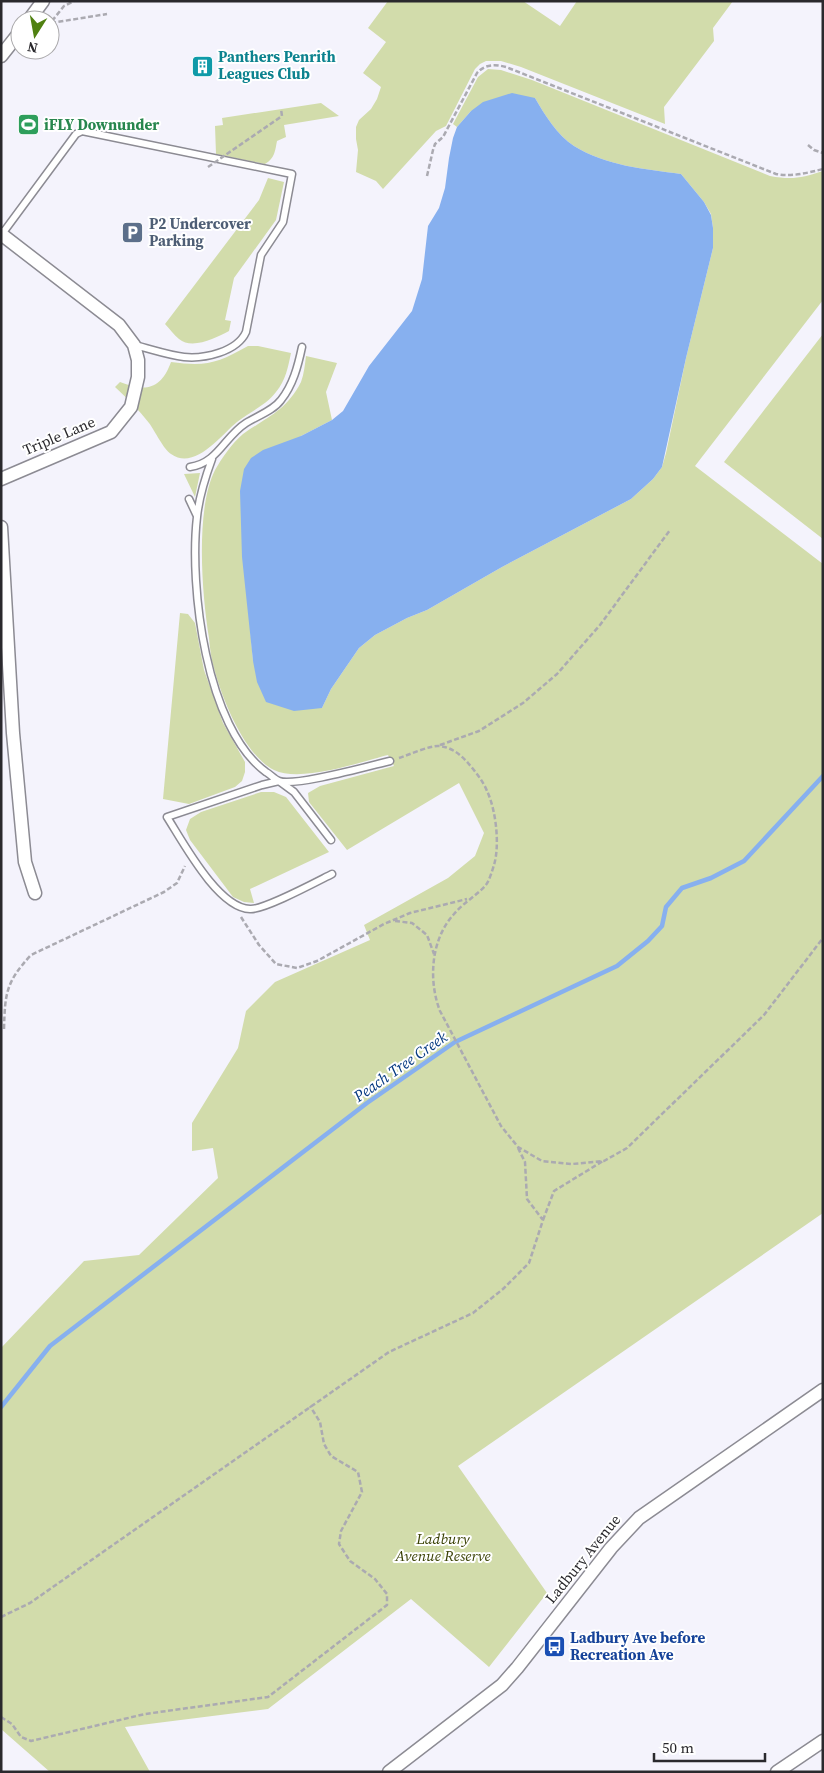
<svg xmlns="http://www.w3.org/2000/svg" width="824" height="1773" font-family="'Source Serif 4',serif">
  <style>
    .green { fill: #d2dcab }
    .water { fill: #87b0ef }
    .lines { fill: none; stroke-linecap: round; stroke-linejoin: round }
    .stream { stroke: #87b0ef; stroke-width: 4.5 }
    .service-casing { stroke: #8c8b93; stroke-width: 9 }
    .minor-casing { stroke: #8c8b93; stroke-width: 15 }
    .path { stroke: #abaab1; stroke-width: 2.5; stroke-dasharray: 5 2.5; stroke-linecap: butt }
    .service { stroke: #fff; stroke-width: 6 }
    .minor { stroke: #fff; stroke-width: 12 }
    .path-bridge { stroke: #abaab1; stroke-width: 2.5; stroke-dasharray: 5 2.5; stroke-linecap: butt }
    .labels { text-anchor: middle; stroke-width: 4; stroke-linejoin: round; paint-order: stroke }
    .culture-label { font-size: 15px; font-weight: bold; fill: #0d838f; stroke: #fff; text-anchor: start }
    .leisure-label { font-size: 15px; font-weight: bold; fill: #27864d; stroke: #fff; text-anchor: start }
    .service-label { font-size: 15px; font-weight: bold; fill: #4e5e75; stroke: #fff; text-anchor: start }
    .street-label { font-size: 15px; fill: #2a292d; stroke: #fff }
    .park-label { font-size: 15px; font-style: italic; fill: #3a4104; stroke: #fff }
    .transit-label { font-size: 15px; font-weight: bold; fill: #164399; stroke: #fff; text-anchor: start }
    .water-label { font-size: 16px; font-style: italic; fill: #053981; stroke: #fff }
  </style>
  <rect width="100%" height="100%" fill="#f4f3fc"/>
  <path class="green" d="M 388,1 L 523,1 L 560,26 L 577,1 L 733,1 L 713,28 L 714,41 L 664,107 L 665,124 L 521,67 L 501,61 L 486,61 L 480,64 L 475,69 L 446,126 L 436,131 L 383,189 L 376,181 L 356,172 L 358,150 L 356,139 L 356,127 L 359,120 L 371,109 L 377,99 L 381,87 L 363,73 L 386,42 L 368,28 Z
    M 488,69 L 501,70 L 532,80 L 770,176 C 792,180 802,178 823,171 L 823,300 L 695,466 L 823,564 L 823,1213 L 458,1466 L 547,1593 L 489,1667 L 411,1599 L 268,1709 L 125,1727 L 150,1772 L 50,1772 L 1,1729 L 1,1348 L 84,1261 L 139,1255 L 218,1178 L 213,1148 L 192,1151 L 192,1123 L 238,1048 L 246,1011 L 275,982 L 370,940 L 364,925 L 448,878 L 475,856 L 484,833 L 459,783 L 347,850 L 309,802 L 308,793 L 320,786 L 394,766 L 388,755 C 360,762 301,783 274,770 C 245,756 222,699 214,668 C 211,659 210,648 209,638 C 202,595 195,510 215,470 C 222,458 232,443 243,434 C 267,417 286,411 301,382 C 304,374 305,364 306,356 L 337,363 L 326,392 L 332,420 L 301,436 L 250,626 L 253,661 L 322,708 L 331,689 L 359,648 L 375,635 L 407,618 L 427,610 L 502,567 L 631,499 L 653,479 L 662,467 L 666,453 L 686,358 L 713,248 L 713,228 L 711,214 L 704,202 L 681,174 C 645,169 606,166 574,146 C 557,135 545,115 535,98 L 471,111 L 457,127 L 453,124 L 478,77 Z
    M 321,103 L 339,116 L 284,125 L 286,137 L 277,141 C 275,151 275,158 265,164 L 216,154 L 215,126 L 223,125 L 222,118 Z
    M 268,178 L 284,182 L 276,220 L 234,278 L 225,320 L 231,321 L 229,331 C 216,338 192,350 179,339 C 174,335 170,329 165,324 L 259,200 Z
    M 823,334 L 823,539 L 724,462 Z
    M 248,346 L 258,346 L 291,353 C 288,367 286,380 276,392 C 265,406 251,411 237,422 C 221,435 195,471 171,454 C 164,450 155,431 149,423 C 139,410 127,398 115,387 L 120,382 C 145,392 161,390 171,362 C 206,367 218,363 248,346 Z
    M 200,473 L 195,497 L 184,474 Z
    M 180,613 L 188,614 L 195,623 L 204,670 L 223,723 L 245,762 L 245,772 L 242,781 L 235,787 L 189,804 L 163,799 Z
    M 261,792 L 274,792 L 286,797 L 329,852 L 250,889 L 254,903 L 244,902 L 233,897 L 190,840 L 186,830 L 190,819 L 201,812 Z"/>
  <path class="water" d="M 512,93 L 535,98 C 545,115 557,135 574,146 C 606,166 645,169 681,174 L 704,202 L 711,215 L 713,228 L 713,248 L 686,358 L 662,467 L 653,479 L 631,499 L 502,567 L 427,610 L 407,618 L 375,635 L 359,648 L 331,689 L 322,708 L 294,711 L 266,702 L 257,682 L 253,661 L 242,557 L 240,491 L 244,469 L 251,458 L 263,450 L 301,436 L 332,420 L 343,411 L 369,366 L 412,311 L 422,279 L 428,226 L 439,208 L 445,188 L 449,158 L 453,138 L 457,127 L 471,111 L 483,102 Z"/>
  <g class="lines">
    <path class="stream" d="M 1,1407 L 50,1346 L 367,1103 L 455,1042 L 617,966 L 648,941 L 662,926 L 666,907 L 682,888 L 711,878 L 744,861 L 823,776"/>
    <defs>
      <path id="service" d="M 2,234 L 76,134 L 82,131 L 292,174 L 283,222 L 261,255 L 246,332 C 237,352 204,359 184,357 C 167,355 151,349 134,345
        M 212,459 C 205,478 199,497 197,517 C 189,587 206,728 266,772 C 270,774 274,779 279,781 C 294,787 369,766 390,761
        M 190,467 C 218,463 224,437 246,423 C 257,416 273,411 281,400 C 293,385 298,366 302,347
        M 189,499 L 197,516
        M 331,840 L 294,792 L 279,781 L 262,785 L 167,817 C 183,842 218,908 250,909 C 264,910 316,882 332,874"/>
      <path id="minor" d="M 29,20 L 43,1
        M 1,56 L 20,32
        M 1,234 L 119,325 L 134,345 L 138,360 L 138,377 L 131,407 L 111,432 L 1,479
        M 1,527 L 13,733 L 25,862 L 35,893
        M 389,1772 L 502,1685 L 517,1668 L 611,1548 L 639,1518 L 823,1390
        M 777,1772 L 823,1741"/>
    </defs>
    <use href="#service" class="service-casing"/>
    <use href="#minor" class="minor-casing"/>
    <path class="path" d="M 52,21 L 64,6 L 74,1
      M 51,23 L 107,14
      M 808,145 L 814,150 L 823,153
      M 427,176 L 433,150 L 435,144 L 443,137 L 477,73 C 485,64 495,64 506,67 L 776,174 C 792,177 807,173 823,169
      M 440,745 L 479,731 L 523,703 L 557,674 L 600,625 L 670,530
      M 399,758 C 408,755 431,745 439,746 C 451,747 460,754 468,763 C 475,771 483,781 487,791 C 496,810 500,845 494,865 C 492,871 489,882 485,886 C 476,896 463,903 454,914 C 431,939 428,980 440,1011 L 501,1126 L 518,1147 L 542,1161 L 572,1164 L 604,1161 L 627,1148 L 764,1015 L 823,938
      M 241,917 L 259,945 L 276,964 L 297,968 L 317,961 L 384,924 L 410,913 L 467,899
      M 395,921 L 412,923 L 427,935 L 434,954
      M 4,1029 C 5,993 6,982 31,955 L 164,892 L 177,883 L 185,866
      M 543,1220 L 554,1191 L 603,1161
      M 1,1617 L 30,1603 L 389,1352 L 473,1313 L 503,1289 L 529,1263 L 543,1220 L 527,1199 L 525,1162 L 518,1148
      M 1,1717 L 12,1724 L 21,1737 L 31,1741 L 145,1714 L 268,1697 L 387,1605 L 387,1594 L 375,1579 L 350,1561 L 339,1544 L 341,1531 L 362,1492 L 358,1472 L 331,1456 L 324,1444 L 320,1422 L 310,1406"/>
    <use href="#service" class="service"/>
    <use href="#minor" class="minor"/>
    <path class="path-bridge" d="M 208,167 L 282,116 L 281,109"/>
  </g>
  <defs>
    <symbol id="building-square" viewBox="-11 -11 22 22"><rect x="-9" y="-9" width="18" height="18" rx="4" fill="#0f9aa8" stroke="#fff"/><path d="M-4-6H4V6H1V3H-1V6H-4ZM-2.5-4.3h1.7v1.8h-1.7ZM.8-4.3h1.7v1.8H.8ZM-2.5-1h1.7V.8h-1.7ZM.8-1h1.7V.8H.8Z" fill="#fff"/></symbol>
    <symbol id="stadium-square" viewBox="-11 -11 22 22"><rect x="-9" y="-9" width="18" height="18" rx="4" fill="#2e9e5b" stroke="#fff"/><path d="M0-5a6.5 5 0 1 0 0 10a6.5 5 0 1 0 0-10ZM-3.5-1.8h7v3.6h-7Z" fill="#fff"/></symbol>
    <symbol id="parking-square" viewBox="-11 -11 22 22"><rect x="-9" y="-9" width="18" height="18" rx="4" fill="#5c6f8a" stroke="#fff"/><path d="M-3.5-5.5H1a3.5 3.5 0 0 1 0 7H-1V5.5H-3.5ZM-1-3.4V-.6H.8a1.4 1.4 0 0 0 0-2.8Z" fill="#fff"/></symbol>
    <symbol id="bus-square" viewBox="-11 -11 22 22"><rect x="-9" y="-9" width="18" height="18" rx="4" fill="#1a4fb4" stroke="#fff"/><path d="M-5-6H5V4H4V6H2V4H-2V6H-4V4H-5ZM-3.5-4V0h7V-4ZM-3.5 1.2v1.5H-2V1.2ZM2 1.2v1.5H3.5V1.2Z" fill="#fff"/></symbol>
  </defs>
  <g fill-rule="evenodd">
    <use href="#building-square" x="190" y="54" width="25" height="25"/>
    <use href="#stadium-square" x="16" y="112" width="25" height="25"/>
    <use href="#parking-square" x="120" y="220" width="25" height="25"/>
    <use href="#bus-square" x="542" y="1634" width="25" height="25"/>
  </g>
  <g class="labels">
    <g class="culture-label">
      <text x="218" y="62">Panthers Penrith<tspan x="218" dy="17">Leagues Club</tspan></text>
    </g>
    <g class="leisure-label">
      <text x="44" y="130">iFLY Downunder</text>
    </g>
    <g class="service-label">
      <text x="149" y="229">P2 Undercover<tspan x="149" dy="17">Parking</tspan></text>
    </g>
    <g class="street-label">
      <text transform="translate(59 436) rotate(-23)" y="5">Triple Lane</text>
      <text transform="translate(583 1559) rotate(-51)" y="5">Ladbury Avenue</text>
    </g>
    <g class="park-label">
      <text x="443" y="1544">Ladbury<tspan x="443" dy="17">Avenue Reserve</tspan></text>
    </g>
    <g class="transit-label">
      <text x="570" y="1643">Ladbury Ave before<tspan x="570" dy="17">Recreation Ave</tspan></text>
    </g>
    <g class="water-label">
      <text transform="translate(400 1066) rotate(-35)" y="6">Peach Tree Creek</text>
    </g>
  </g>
  <rect width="824" height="1773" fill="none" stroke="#2a292d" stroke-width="5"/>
  <g transform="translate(35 35) rotate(191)"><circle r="24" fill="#ffffff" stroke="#aaa9ab"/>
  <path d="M0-4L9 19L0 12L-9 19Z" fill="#508111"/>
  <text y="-8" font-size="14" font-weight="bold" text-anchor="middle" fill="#2a292d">N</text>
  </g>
  <path d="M654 1753v8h111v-8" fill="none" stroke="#2a292d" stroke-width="2.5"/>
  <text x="662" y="1753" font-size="15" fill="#2a292d" stroke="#ffffff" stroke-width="4" paint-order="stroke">50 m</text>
</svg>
